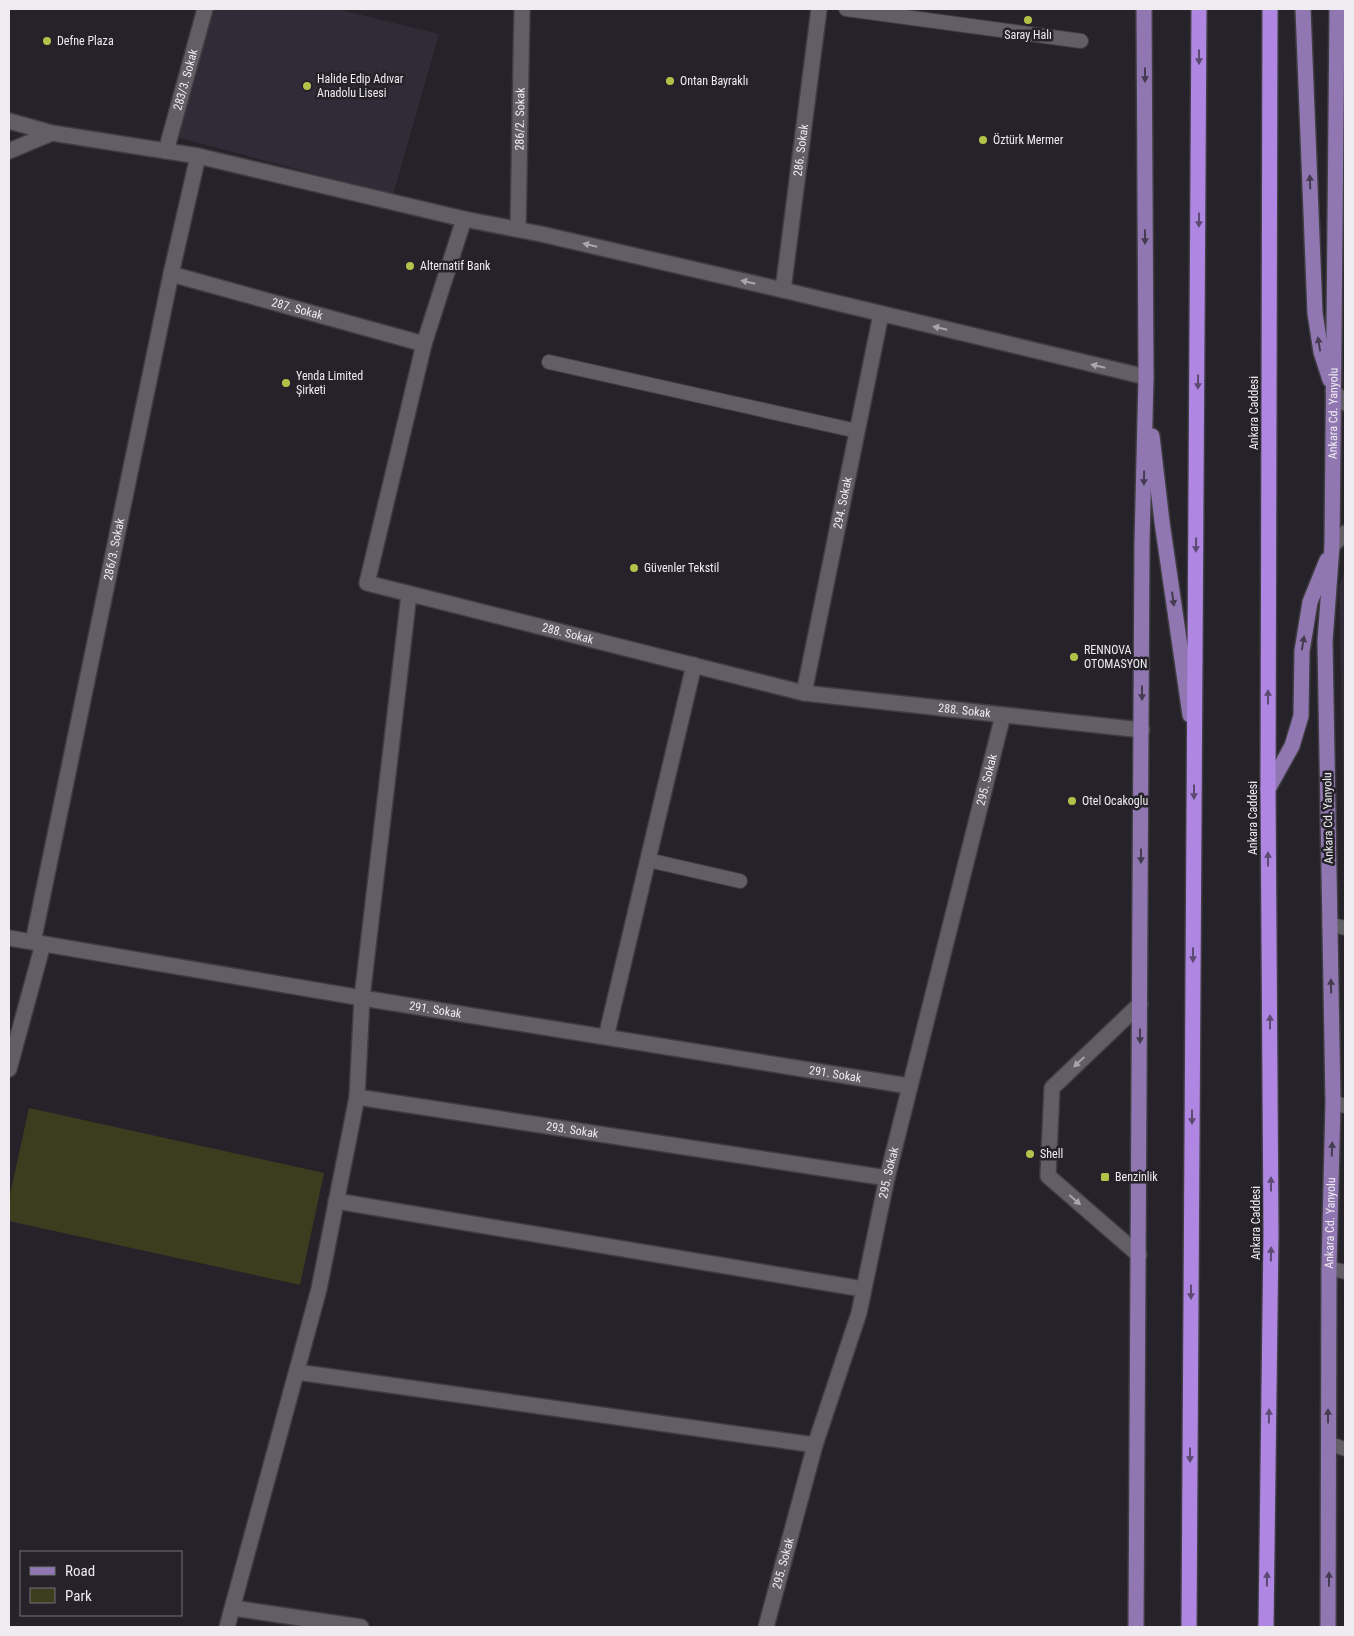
<svg xmlns="http://www.w3.org/2000/svg" width="1354" height="1636" font-family="'Roboto Condensed',sans-serif">
  <style>
    .built { fill: #302b37 }
    .green { fill: #3a3e1e }
    .lines { fill: none; stroke-linecap: round; stroke-linejoin: round }
    .lane-casing { stroke: #3f3d42; stroke-width: 16 }
    .street-casing { stroke: #3f3d42; stroke-width: 18 }
    .secondary-casing { stroke: #3f3d42; stroke-width: 18 }
    .primary-casing { stroke: #3f3d42; stroke-width: 18 }
    .highway-casing { stroke: #3f3d42; stroke-width: 18 }
    .lane { stroke: #615e66; stroke-width: 14 }
    .street { stroke: #615e66; stroke-width: 15 }
    .secondary { stroke: #615e66; stroke-width: 15 }
    .primary { stroke: #9077b1; stroke-width: 15 }
    .highway { stroke: #af87e3; stroke-width: 15 }
    .oneway { fill: #5c4a73 }
    .oneway2 { fill: #453c52 }
    .oneway3 { fill: #a8a5ab }
    .poi-dot { fill: #b5c24a; stroke: #252229; stroke-width: 2 }
    .labels { text-anchor: middle; stroke-width: 5; stroke-linejoin: round; paint-order: stroke }
    .poi-label { font-size: 12px; fill: #eeecf0; stroke: #252229; text-anchor: start }
    .street-label { font-size: 12px; fill: #eeecf0; stroke: #252229 }
  </style>
  <rect width="100%" height="100%" fill="#252229"/>
  <path class="built" d="M 211,9 L 337,9 L 439,34 L 393,195 L 177,137 Z
    M 1345,570 L 1345,885 L 1339,585 Z"/>
  <path class="green" d="M 29,1108 L 324,1173 L 300,1285 L 9,1221 L 9,1199 Z"/>
  <g class="lines">
    <defs>
      <path id="lane" d="M 846,9 L 1081,41
        M 549,362 L 857,431
        M 648,860 L 740,881
        M 1329,924 L 1345,928
        M 1333,1102 L 1345,1106
        M 1329,1268 L 1345,1272
        M 1328,1443 L 1345,1449"/>
      <g id="street">
        <path id="s1" d="M 166,151 L 205,9"/>
        <path id="s2" d="M 464,219 L 424,344 L 367,583 L 804,693 L 1142,730"/>
        <path id="s3" d="M 518,229 L 522,9"/>
        <path id="s4" d="M 171,274 L 424,344"/>
        <path id="s5" d="M 783,290 L 819,9"/>
        <path id="s6" d="M 409,594 L 362,998 L 909,1086"/>
        <path id="s7" d="M 804,693 L 881,314"/>
        <path id="s8" d="M 9,938 L 362,998 L 357,1097 L 887,1178"/>
        <path id="s9" d="M 33,942 L 171,274 L 198,156"/>
        <path d="M 606,1037 L 694,665"/>
        <path d="M 9,1069 L 43,944"/>
        <path d="M 336,1201 L 863,1289"/>
        <path d="M 1139,1255 L 1048,1176 L 1052,1088 L 1140,1004"/>
        <path d="M 297,1372 L 815,1445"/>
        <path d="M 233,1608 L 361,1627"/>
        <path d="M 227,1627 L 319,1289 L 357,1097"/>
        <path id="s10" d="M 766,1627 L 815,1445 L 859,1313 L 887,1178 L 1003,715"/>
      </g>
      <path id="secondary" d="M 9,121 L 52,133 L 198,156 L 464,219 L 541,234 L 783,290 L 1146,377
        M 9,151 L 52,133
        M 1333,391 L 1345,403
        M 1332,546 L 1345,533"/>
      <g id="primary">
        <path d="M 1303,9 L 1315,313 L 1321,352 L 1330,380"/>
        <path d="M 1152,436 L 1162,522 L 1190,715"/>
        <path d="M 1268,789 L 1292,746 L 1301,716 L 1302,651 L 1310,602 L 1327,560"/>
        <path d="M 1136,1627 L 1142,543 L 1146,377 L 1144,9"/>
        <path id="s11" d="M 1328,1627 L 1329,1268 L 1333,1102 L 1325,641 L 1332,546 L 1337,9"/>
      </g>
      <path id="highway" d="M 1189,1627 L 1199,9
        M 1266,1627 L 1271,1233 L 1268,789 L 1270,9"/>
    </defs>
    <use href="#lane" class="lane-casing"/>
    <use href="#street" class="street-casing"/>
    <use href="#secondary" class="secondary-casing"/>
    <use href="#primary" class="primary-casing"/>
    <use href="#highway" class="highway-casing"/>
    <use href="#lane" class="lane"/>
    <use href="#street" class="street"/>
    <use href="#secondary" class="secondary"/>
    <use href="#primary" class="primary"/>
    <use href="#highway" class="highway"/>
  </g>
  <defs><path id="oneway-solid" d="M-6-.8H1V-3.2L6.5 0L1 3.2V.8H-6Z" transform="scale(1.25)"/></defs>
  <g class="oneway">
    <use href="#oneway-solid" transform="translate(1199 57) rotate(90)"/>
    <use href="#oneway-solid" transform="translate(1199 220) rotate(91)"/>
    <use href="#oneway-solid" transform="translate(1198 382) rotate(91)"/>
    <use href="#oneway-solid" transform="translate(1196 545) rotate(91)"/>
    <use href="#oneway-solid" transform="translate(1268 697) rotate(-90)"/>
    <use href="#oneway-solid" transform="translate(1194 792) rotate(90)"/>
    <use href="#oneway-solid" transform="translate(1268 859) rotate(-90)"/>
    <use href="#oneway-solid" transform="translate(1193 955) rotate(90)"/>
    <use href="#oneway-solid" transform="translate(1270 1022) rotate(-90)"/>
    <use href="#oneway-solid" transform="translate(1192 1117) rotate(90)"/>
    <use href="#oneway-solid" transform="translate(1271 1184) rotate(-90)"/>
    <use href="#oneway-solid" transform="translate(1271 1254) rotate(-89)"/>
    <use href="#oneway-solid" transform="translate(1191 1292) rotate(90)"/>
    <use href="#oneway-solid" transform="translate(1269 1416) rotate(-89)"/>
    <use href="#oneway-solid" transform="translate(1190 1455) rotate(90)"/>
    <use href="#oneway-solid" transform="translate(1267 1579) rotate(-89)"/>
  </g>
  <g class="oneway2">
    <use href="#oneway-solid" transform="translate(1145 75) rotate(90)"/>
    <use href="#oneway-solid" transform="translate(1310 182) rotate(-92)"/>
    <use href="#oneway-solid" transform="translate(1145 237) rotate(90)"/>
    <use href="#oneway-solid" transform="translate(1319 344) rotate(-99)"/>
    <use href="#oneway-solid" transform="translate(1144 478) rotate(91)"/>
    <use href="#oneway-solid" transform="translate(1173 599) rotate(82)"/>
    <use href="#oneway-solid" transform="translate(1303 643) rotate(-81)"/>
    <use href="#oneway-solid" transform="translate(1142 693) rotate(90)"/>
    <use href="#oneway-solid" transform="translate(1141 856) rotate(90)"/>
    <use href="#oneway-solid" transform="translate(1331 986) rotate(-91)"/>
    <use href="#oneway-solid" transform="translate(1140 1036) rotate(90)"/>
    <use href="#oneway-solid" transform="translate(1332 1149) rotate(-88)"/>
    <use href="#oneway-solid" transform="translate(1328 1416) rotate(-90)"/>
    <use href="#oneway-solid" transform="translate(1329 1579) rotate(-90)"/>
  </g>
  <g class="oneway3">
    <use href="#oneway-solid" transform="translate(590 245) rotate(-167)"/>
    <use href="#oneway-solid" transform="translate(748 282) rotate(-167)"/>
    <use href="#oneway-solid" transform="translate(940 328) rotate(-167)"/>
    <use href="#oneway-solid" transform="translate(1098 366) rotate(-167)"/>
    <use href="#oneway-solid" transform="translate(1079 1062) rotate(137)"/>
    <use href="#oneway-solid" transform="translate(1075 1200) rotate(41)"/>
  </g>
  <g class="poi-dot">
    <circle cx="1028" cy="20" r="5"/>
    <circle cx="47" cy="41" r="5"/>
    <circle cx="670" cy="81" r="5"/>
    <circle cx="307" cy="86" r="5"/>
    <circle cx="983" cy="140" r="5"/>
    <circle cx="410" cy="266" r="5"/>
    <circle cx="286" cy="383" r="5"/>
    <circle cx="634" cy="568" r="5"/>
    <circle cx="1074" cy="657" r="5"/>
    <circle cx="1072" cy="801" r="5"/>
    <circle cx="1030" cy="1154" r="5"/>
    <rect x="1100" y="1172" width="10" height="10" rx="2.5"/>
  </g>
  <g class="labels">
    <g class="poi-label">
      <text x="1028" y="39" text-anchor="middle">Saray Halı</text>
      <text x="57" y="45">Defne Plaza</text>
      <text x="317" y="83">Halide Edip Adıvar<tspan x="317" dy="14">Anadolu Lisesi</tspan></text>
      <text x="680" y="85">Ontan Bayraklı</text>
      <text x="993" y="144">Öztürk Mermer</text>
      <text x="420" y="270">Alternatif Bank</text>
      <text x="296" y="380">Yenda Limited<tspan x="296" dy="14">Şirketi</tspan></text>
      <text x="644" y="572">Güvenler Tekstil</text>
      <text x="1084" y="654">RENNOVA<tspan x="1084" dy="14">OTOMASYON</tspan></text>
      <text x="1082" y="805">Otel Ocakoglu</text>
      <text x="1040" y="1158">Shell</text>
      <text x="1115" y="1181">Benzinlik</text>
    </g>
    <g class="street-label">
      <text dy="4" stroke="none"><textPath href="#s1" startOffset="74">283/3. Sokak</textPath></text>
      <text dy="4" stroke="none"><textPath href="#s3" startOffset="110">286/2. Sokak</textPath></text>
      <text dy="4" stroke="none"><textPath href="#s5" startOffset="141">286. Sokak</textPath></text>
      <text dy="4" stroke="none"><textPath href="#s4" startOffset="131">287. Sokak</textPath></text>
      <text transform="translate(1254 413) rotate(-90)" y="4">Ankara Caddesi</text>
      <text dy="4" stroke="none"><textPath href="#s11" startOffset="1214">Ankara Cd. Yanyolu</textPath></text>
      <text dy="4" stroke="none"><textPath href="#s7" startOffset="194">294. Sokak</textPath></text>
      <text dy="4" stroke="none"><textPath href="#s9" startOffset="401">286/3. Sokak</textPath></text>
      <text dy="4" stroke="none"><textPath href="#s2" startOffset="584">288. Sokak</textPath></text>
      <text dy="4" stroke="none"><textPath href="#s2" startOffset="989">288. Sokak</textPath></text>
      <text dy="4" stroke="none"><textPath href="#s10" startOffset="876">295. Sokak</textPath></text>
      <text transform="translate(1253 818) rotate(-90)" y="4">Ankara Caddesi</text>
      <text transform="translate(1328 818) rotate(-91)" y="4">Ankara Cd. Yanyolu</text>
      <text dy="4" stroke="none"><textPath href="#s6" startOffset="481">291. Sokak</textPath></text>
      <text dy="4" stroke="none"><textPath href="#s6" startOffset="886">291. Sokak</textPath></text>
      <text dy="4" stroke="none"><textPath href="#s8" startOffset="675">293. Sokak</textPath></text>
      <text dy="4" stroke="none"><textPath href="#s10" startOffset="471">295. Sokak</textPath></text>
      <text transform="translate(1256 1223) rotate(-90)" y="4">Ankara Caddesi</text>
      <text dy="4" stroke="none"><textPath href="#s11" startOffset="404">Ankara Cd. Yanyolu</textPath></text>
      <text dy="4" stroke="none"><textPath href="#s10" startOffset="66">295. Sokak</textPath></text>
    </g>
  </g>
  <rect width="1354" height="1636" fill="none" stroke="#eeecf0" stroke-width="20"/>
  <rect x="20" y="1551" width="162" height="65" fill="#252229" stroke="#757379"/>
  <rect x="30" y="1567" width="25" height="8" fill="#9077b1" stroke="#757379"/>
  <text x="65" y="1576" font-size="15" fill="#eeecf0">Road</text>
  <rect x="30" y="1588" width="25" height="15" fill="#3a3e1e" stroke="#757379"/>
  <text x="65" y="1601" font-size="15" fill="#eeecf0">Park</text>
</svg>
